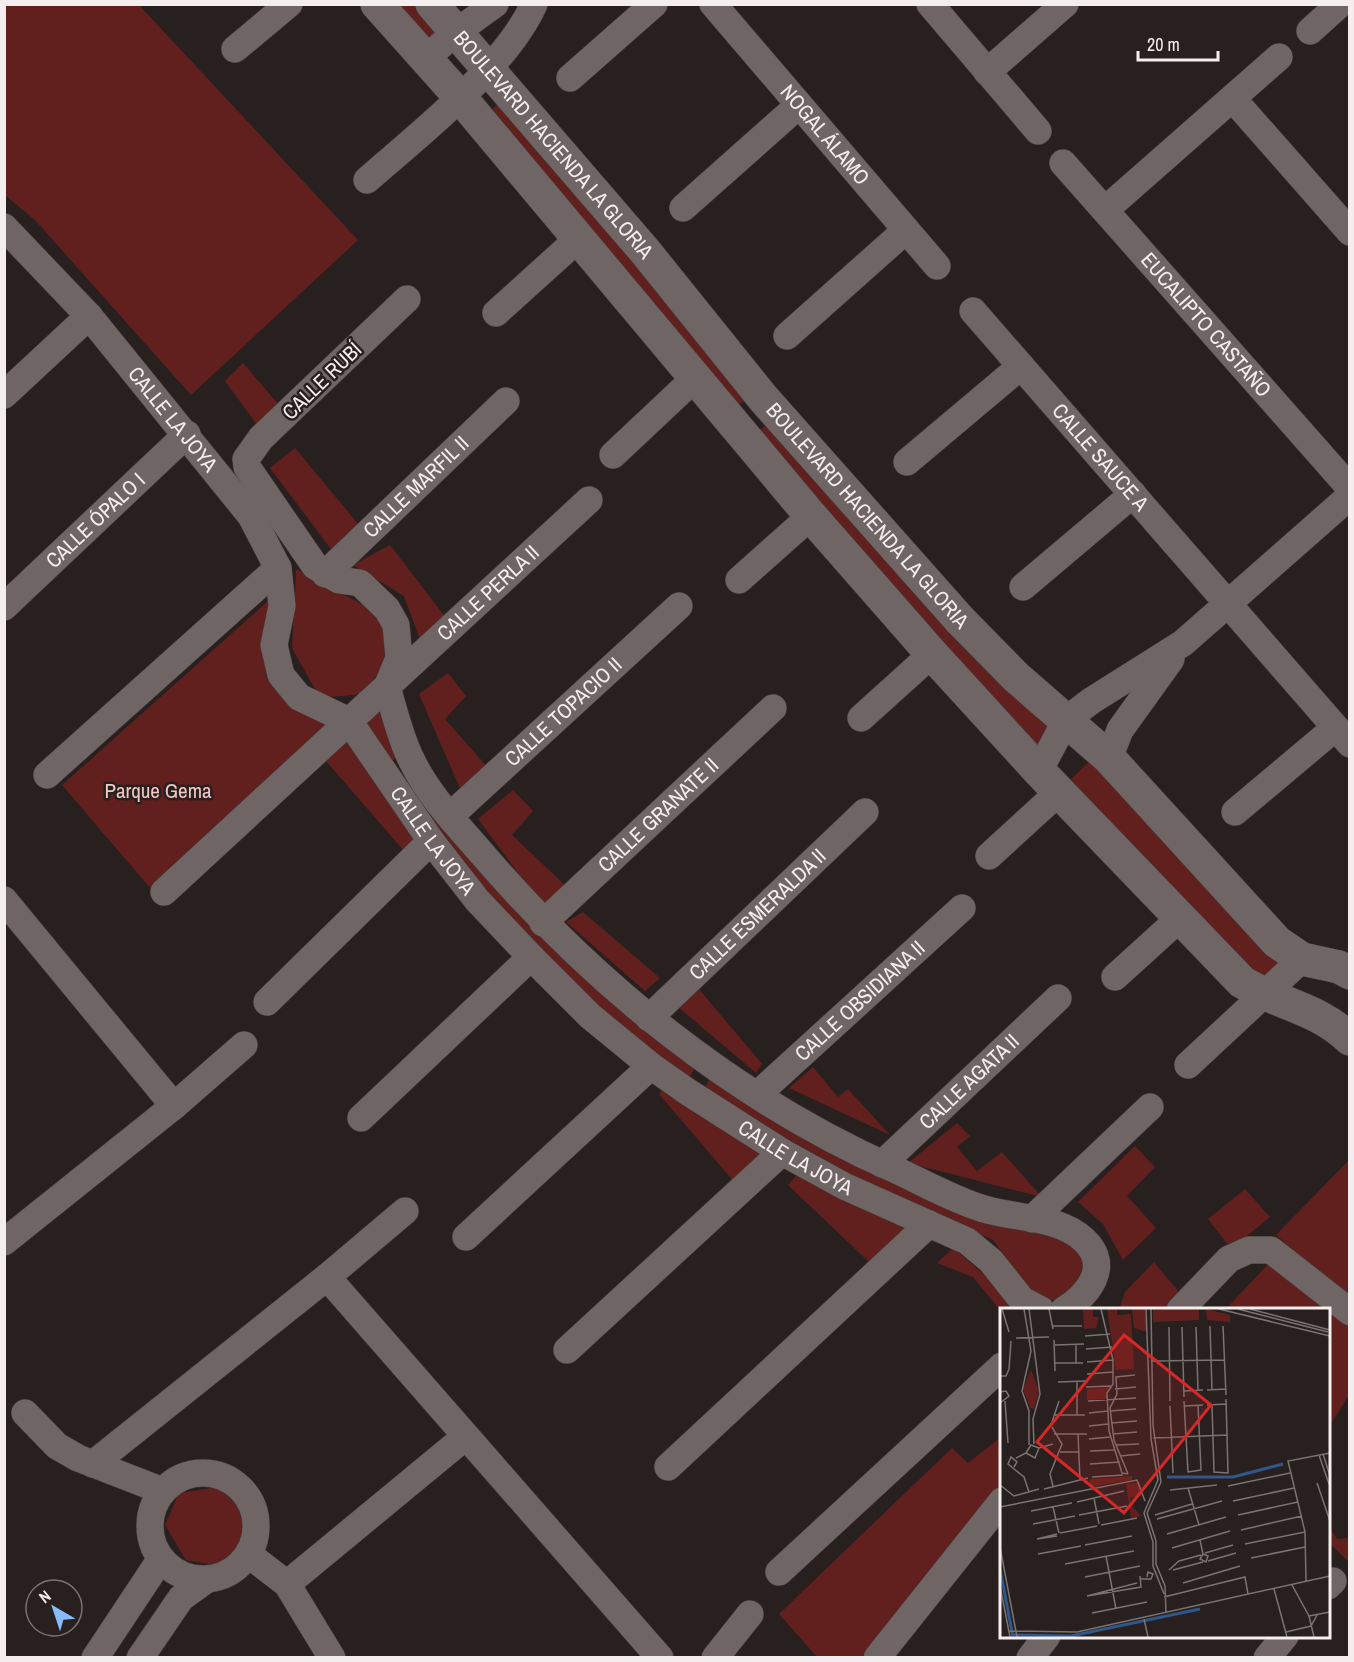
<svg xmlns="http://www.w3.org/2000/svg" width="1354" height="1662" font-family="'Archivo Narrow',sans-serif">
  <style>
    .green { fill: #61201d }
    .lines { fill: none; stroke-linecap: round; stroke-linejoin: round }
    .minor-casing { stroke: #423c3b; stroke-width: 28 }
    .tertiary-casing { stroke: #423c3b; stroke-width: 34 }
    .minor { stroke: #6f6564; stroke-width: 27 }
    .tertiary { stroke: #6f6564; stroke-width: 33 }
    .labels { text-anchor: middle; stroke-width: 5; stroke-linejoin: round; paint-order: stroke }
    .street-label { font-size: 21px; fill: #f4efee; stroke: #28201f }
    .park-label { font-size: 21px; fill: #f3c8c3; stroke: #28201f }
    .inset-river { fill: none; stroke: #2f578a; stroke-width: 3 }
    .inset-road { fill: none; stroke: #7a7372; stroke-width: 1.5 }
    .view { fill: #d62828; fill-opacity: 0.15; stroke: #d62828; stroke-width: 3 }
    .inset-edge { fill: none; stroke: #f4efee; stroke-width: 3 }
  </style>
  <rect width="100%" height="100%" fill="#28201f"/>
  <path class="green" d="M 4,5 L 139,5 L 358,240 L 191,395 L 35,220 L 5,195 Z
    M 391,5 L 425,5 L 444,29 L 424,45 Z
    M 502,99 L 752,396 L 737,406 L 488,114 Z
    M 243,363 L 280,406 L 261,430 L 225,381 Z
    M 772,420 L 1056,723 L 1036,748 L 754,435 Z
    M 295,448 L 359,525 L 331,549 L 270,468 Z
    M 390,545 L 446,618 L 420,640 L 404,596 L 353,565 Z
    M 296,569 L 384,616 L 392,656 L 362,694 L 320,698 L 292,648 Z
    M 276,594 L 266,676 L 334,722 L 151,889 L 62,785 Z
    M 448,673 L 466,696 L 445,719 L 489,769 L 462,793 L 419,694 Z
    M 386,700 L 402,756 L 387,763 L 365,725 Z
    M 348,734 L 420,838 L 405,852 L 325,760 Z
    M 1094,757 L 1286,959 L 1261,984 L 1069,781 Z
    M 414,775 L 698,1062 L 686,1083 L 611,1026 L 496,913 L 400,784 Z
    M 513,790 L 533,811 L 512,835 L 567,887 L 544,908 L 478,819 Z
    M 583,912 L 660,978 L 645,991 L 566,922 Z
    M 698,988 L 762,1064 L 756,1073 L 677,1006 Z
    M 813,1067 L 838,1097 L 848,1089 L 890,1135 L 789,1088 Z
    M 710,1078 L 1077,1243 L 1089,1262 L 1084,1285 L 1062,1302 L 1035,1296 L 993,1240 L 860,1180 L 703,1091 Z
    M 666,1084 L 765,1153 L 735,1183 L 659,1094 Z
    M 957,1123 L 970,1136 L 957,1147 L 977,1171 L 1002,1152 L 1042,1197 L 908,1163 Z
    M 1135,1146 L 1155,1167 L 1127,1196 L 1156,1228 L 1123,1260 L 1103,1224 L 1078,1202 Z
    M 1349,1160 L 1349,1298 L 1276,1235 Z
    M 801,1170 L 918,1225 L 870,1263 L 788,1185 Z
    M 1245,1189 L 1270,1217 L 1231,1249 L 1208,1219 Z
    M 953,1248 L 999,1287 L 1019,1309 L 1001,1311 L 973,1277 L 937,1263 Z
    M 1272,1260 L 1349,1326 L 1349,1395 L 1329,1427 L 1328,1310 L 1225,1310 Z
    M 1154,1262 L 1179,1292 L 1164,1309 L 1119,1310 L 1125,1292 Z
    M 1001,1437 L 1001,1497 L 862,1657 L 817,1657 L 779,1614 L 952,1448 L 968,1463 Z
    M 225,1486 L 246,1515 L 241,1546 L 215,1565 L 186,1560 L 165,1525 L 179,1493 Z
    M 1329,1526 L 1337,1539 L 1349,1538 L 1349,1562 L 1329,1543 Z"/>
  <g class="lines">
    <defs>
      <g id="minor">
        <path id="s1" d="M 713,4 L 937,266"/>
        <path d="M 930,4 L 1038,131"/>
        <path d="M 1310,31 L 1340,4"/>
        <path d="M 235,49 L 289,4"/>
        <path d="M 425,59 L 455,33 L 495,4"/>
        <path d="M 987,72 L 1065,4"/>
        <path d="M 570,78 L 654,4"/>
        <path d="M 1233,99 L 1350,232"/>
        <path id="s2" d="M 1063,163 L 1350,488"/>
        <path d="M 367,180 C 418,135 506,67 534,4"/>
        <path d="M 683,208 L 799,105"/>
        <path d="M 1105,210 L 1279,57"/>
        <path id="s3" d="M 4,227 L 89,316 L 251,516 L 278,568 L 282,606 L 274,645 L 281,675 L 299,697 L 349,721 L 431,841 L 477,900 L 531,957 L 590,1016 L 651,1066 L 688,1092 L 782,1152 L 844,1186 L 967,1241 L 991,1261 L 1022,1300 L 1041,1310"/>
        <path d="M 407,299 L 261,438 L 246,459 L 247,467 L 315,566 L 339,580 L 360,583 L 387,609 L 396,625 L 399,658 L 387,687 C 394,710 400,737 411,759 C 428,795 458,826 484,856 C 597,987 737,1100 896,1170 C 924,1183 954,1200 984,1209 C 1017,1219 1058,1216 1084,1240 C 1112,1266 1088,1295 1064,1310"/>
        <path id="s4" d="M 973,311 L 1350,744"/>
        <path d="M 496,313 L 579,238"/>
        <path d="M 787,336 L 906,230"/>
        <path d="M 4,395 L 89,316"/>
        <path d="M 613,455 L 696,377"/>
        <path d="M 907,462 L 1021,366"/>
        <path id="s5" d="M 325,574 L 506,401"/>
        <path d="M 739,580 L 811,516"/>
        <path d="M 1023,587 L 1133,494"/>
        <path id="s6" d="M 4,607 L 187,434"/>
        <path d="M 861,718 L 932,654"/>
        <path d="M 1109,758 L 1120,730 L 1171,659"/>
        <path d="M 1039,771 L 1066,720 L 1091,701 L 1183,643 L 1350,496"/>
        <path d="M 47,775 L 278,568"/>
        <path d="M 1235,812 L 1335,728"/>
        <path id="s7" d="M 450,816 L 679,606"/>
        <path d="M 989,856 L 1059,792"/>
        <path id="s8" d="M 164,892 L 589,500"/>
        <path d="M 4,900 L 174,1106"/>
        <path id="s9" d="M 543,923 L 773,708"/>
        <path d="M 1115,977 L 1180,918"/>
        <path d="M 267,1002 L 431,841"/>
        <path id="s10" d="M 649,1018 L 865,812"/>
        <path d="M 1188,1065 L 1302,959"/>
        <path id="s11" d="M 758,1094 L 962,908"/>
        <path d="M 361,1118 L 531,957"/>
        <path id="s12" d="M 882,1164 L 1058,998"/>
        <path d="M 1032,1219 L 1150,1107"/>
        <path d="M 466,1237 L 651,1066"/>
        <path d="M 4,1242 L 174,1106 L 244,1045"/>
        <path d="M 327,1277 L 660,1658"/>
        <path d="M 1180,1310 L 1229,1259 L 1249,1250 L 1271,1250 L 1350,1312"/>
        <path d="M 567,1350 L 782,1152"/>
        <path d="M 25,1413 L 57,1446 L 78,1458 L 163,1491"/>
        <path d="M 93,1464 L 327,1277 L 405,1211"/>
        <path d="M 668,1467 L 929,1224"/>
        <circle cx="203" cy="1526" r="53"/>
        <path d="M 248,1554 L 287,1584 L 332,1658"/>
        <path d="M 779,1572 L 1002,1366"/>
        <path d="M 287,1584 L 465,1437"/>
        <path d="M 1328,1586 L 1333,1581"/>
        <path d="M 95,1658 L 160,1560"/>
        <path d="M 140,1658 L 181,1598 L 206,1580"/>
        <path d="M 715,1658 L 750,1614"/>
        <path d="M 877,1658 L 1002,1501"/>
        <path d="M 1030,1658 L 1047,1636"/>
        <path d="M 1267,1658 L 1285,1636"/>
      </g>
      <g id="tertiary">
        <path d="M 377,4 L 460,97 L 811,516 L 932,654 L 1039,771 L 1242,982 C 1280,1005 1316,1007 1350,1039"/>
        <path id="s13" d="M 432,4 L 644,250 L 763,398 L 960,620 L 1016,677 L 1109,758 L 1277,942 L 1302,959 L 1339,967 L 1350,973"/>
      </g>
    </defs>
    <use href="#minor" class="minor-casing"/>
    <use href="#tertiary" class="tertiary-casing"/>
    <use href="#minor" class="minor"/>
    <use href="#tertiary" class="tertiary"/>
  </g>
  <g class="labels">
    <g class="street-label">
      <text dy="7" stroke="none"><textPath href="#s1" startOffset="172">NOGAL ÁLAMO</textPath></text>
      <text dy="7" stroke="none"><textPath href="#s13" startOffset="186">BOULEVARD HACIENDA LA GLORIA</textPath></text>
      <text dy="7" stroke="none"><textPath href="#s2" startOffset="216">EUCALIPTO CASTAÑO</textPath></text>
      <text transform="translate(322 381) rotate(-44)" y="7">CALLE RUBÍ</text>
      <text dy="7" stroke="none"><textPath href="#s3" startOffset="256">CALLE LA JOYA</textPath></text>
      <text dy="7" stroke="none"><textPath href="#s4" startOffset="194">CALLE SAUCE A</textPath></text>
      <text dy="7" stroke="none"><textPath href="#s5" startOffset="126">CALLE MARFIL II</textPath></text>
      <text dy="7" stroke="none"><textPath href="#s13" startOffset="672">BOULEVARD HACIENDA LA GLORIA</textPath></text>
      <text dy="7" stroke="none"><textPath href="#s6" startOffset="126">CALLE ÓPALO I</textPath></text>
      <text dy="7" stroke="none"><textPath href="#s8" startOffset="441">CALLE PERLA II</textPath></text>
      <text dy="7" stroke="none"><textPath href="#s7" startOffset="154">CALLE TOPACIO II</textPath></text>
      <text dy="7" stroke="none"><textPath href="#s9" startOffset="158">CALLE GRANATE II</textPath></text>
      <text dy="7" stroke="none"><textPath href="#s3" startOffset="778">CALLE LA JOYA</textPath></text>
      <text dy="7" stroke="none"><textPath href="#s10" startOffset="150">CALLE ESMERALDA II</textPath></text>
      <text dy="7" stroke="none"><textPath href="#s11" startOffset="138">CALLE OBSIDIANA II</textPath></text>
      <text dy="7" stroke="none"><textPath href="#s12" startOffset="120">CALLE AGATA II</textPath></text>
      <text dy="7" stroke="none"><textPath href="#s3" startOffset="1264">CALLE LA JOYA</textPath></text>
    </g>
    <g class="park-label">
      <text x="158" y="798">Parque Gema</text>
    </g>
  </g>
  <g transform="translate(1000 1308)">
    <rect width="330" height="330" fill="#28201f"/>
    <path d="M 83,1 L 93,1 L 93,9 L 99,9 L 96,20 L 84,21 ZM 107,1 L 117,1 L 117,7 L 131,6 L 134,61 L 116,62 ZM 132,1 L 145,1 L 147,24 L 134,20 ZM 153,1 L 199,1 L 199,12 L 153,14 ZM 206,1 L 230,7 L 230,14 L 207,12 ZM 31,62 L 39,83 L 34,101 L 30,100 L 23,81 ZM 111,79 L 106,84 L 108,91 L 87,92 L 87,81 ZM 132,168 L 132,172 L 90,179 L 90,171 ZM 140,174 L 142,186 L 130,190 L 130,196 L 141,208 L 131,210 L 126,176 Z" fill="#61201d"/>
    <path class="inset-river" d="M 167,169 L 233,169 L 283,156M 0,261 L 13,329M 13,327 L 71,328 L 200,301"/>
    <path class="inset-road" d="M 2,1 L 9,24M 24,1 L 31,43 L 22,83 L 29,103 L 29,137M 29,1 L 40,86 L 33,111 L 34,136M 49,1 L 53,21M 101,1 L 113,52 L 113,76 L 107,85 L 109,123 L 122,165 L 128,166M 146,1 L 151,131 L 158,172 L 144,205 L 153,234 L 153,258 L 164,286M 151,1 L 153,117 L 161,174 L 147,205 L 156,233 L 156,256 L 165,278 L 166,305M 219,1 L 330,28M 238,1 L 328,24M 250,1 L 330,22M 53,18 L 82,18M 210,18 L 212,82M 223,18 L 226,87M 169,19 L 170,93M 182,19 L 184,89M 196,19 L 198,82M 85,28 L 110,26M 16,30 L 49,29M 54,32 L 55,63M 55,37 L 84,36M 86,41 L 112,39M 151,53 L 225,52M 87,54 L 113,52M 55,55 L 83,55M 76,55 L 76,36M 87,66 L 113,64M 0,68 L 6,68 L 9,61 L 11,33M 77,73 L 77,107M 58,74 L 85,73M 86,79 L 111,78M 115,81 L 136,79M 207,82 L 226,81M 184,83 L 203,82M 0,84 L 6,83 L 9,88 L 0,95M 5,93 L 8,135M 88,93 L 136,90M 184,93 L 188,164 L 201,162 L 198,97M 207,97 L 226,96M 212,97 L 214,164 L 228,165 L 226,91M 170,98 L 173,165M 184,98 L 203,97M 110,103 L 136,101M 89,105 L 108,103M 55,107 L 85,107M 52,114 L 59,93M 111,115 L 137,113M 89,118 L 108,116M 52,119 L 62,136 L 50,166 L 53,178M 54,126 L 87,126M 78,126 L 80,172M 113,126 L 137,124M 153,130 L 227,127M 89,131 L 110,129M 116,137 L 139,136M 90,143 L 114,142M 60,144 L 79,144M 26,145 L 35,150 L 39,140M 323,146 L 330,168M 319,147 L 329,176M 120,148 L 140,146M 16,150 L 26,145 L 31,137 L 39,140 L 53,136M 90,156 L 120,154M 14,159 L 17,154 L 11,149 L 8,156 L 24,169 L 29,184M 128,166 L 114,132 L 110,100 L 117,86 L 116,69 L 135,67M 92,169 L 123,167M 317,175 L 330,213M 0,177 L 14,188 L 39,181M 228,178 L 290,165M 188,180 L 199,217M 44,181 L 88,170M 170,182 L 217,177M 94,190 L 99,216M 233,193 L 294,180M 77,194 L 124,183M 0,199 L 137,172 L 145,193M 53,199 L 59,225M 31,203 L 72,195M 79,207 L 127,198M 155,207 L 192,196M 238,207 L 298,194M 157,211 L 222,193M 33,216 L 75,208M 101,217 L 137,210M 241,222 L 302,208M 60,225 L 97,218M 57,226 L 37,231 L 57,228M 167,226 L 226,209M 200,232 L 203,246 L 200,251 L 206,254 L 208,248 L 203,246M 245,236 L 305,224M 85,237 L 132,228M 0,239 L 17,329M 172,240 L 230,223M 205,245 L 233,237M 38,246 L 81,238M 106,248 L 116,301M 251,250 L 305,239M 208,253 L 236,245M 65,256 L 134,243M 169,262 L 179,253 L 201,247M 173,262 L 203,254M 85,269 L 140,258M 140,271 L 151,271 L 153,266 L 148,264 L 147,269M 306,273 L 305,224 L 288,153 L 330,145M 137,275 L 87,288 L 141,279 L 140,268M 183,275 L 240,258M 292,277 L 309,308 L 314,329M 0,278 L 10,329M 274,281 L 287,329M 164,289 L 245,269 L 248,286M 92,305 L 147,294M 309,308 L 330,304M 144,311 L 148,329M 9,323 L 77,324 L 330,268M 286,324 L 311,318 L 317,307"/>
    <path class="view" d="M 124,27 L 211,97 L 124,205 L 37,134 Z"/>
    <rect width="330" height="330" class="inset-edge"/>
  </g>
  <rect width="1354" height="1662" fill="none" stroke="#f4efee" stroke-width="12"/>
  <g transform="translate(54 1608) rotate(321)"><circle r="28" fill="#28201f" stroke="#7a7372" stroke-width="1.5"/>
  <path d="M0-4.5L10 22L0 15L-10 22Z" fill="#88bbfc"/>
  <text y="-9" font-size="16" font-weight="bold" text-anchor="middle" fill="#f4efee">N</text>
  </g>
  <path d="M1138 51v9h80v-9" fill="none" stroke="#f4efee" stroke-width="3"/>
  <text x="1147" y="51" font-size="18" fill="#f4efee" stroke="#28201f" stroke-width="4.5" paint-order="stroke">20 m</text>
</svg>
